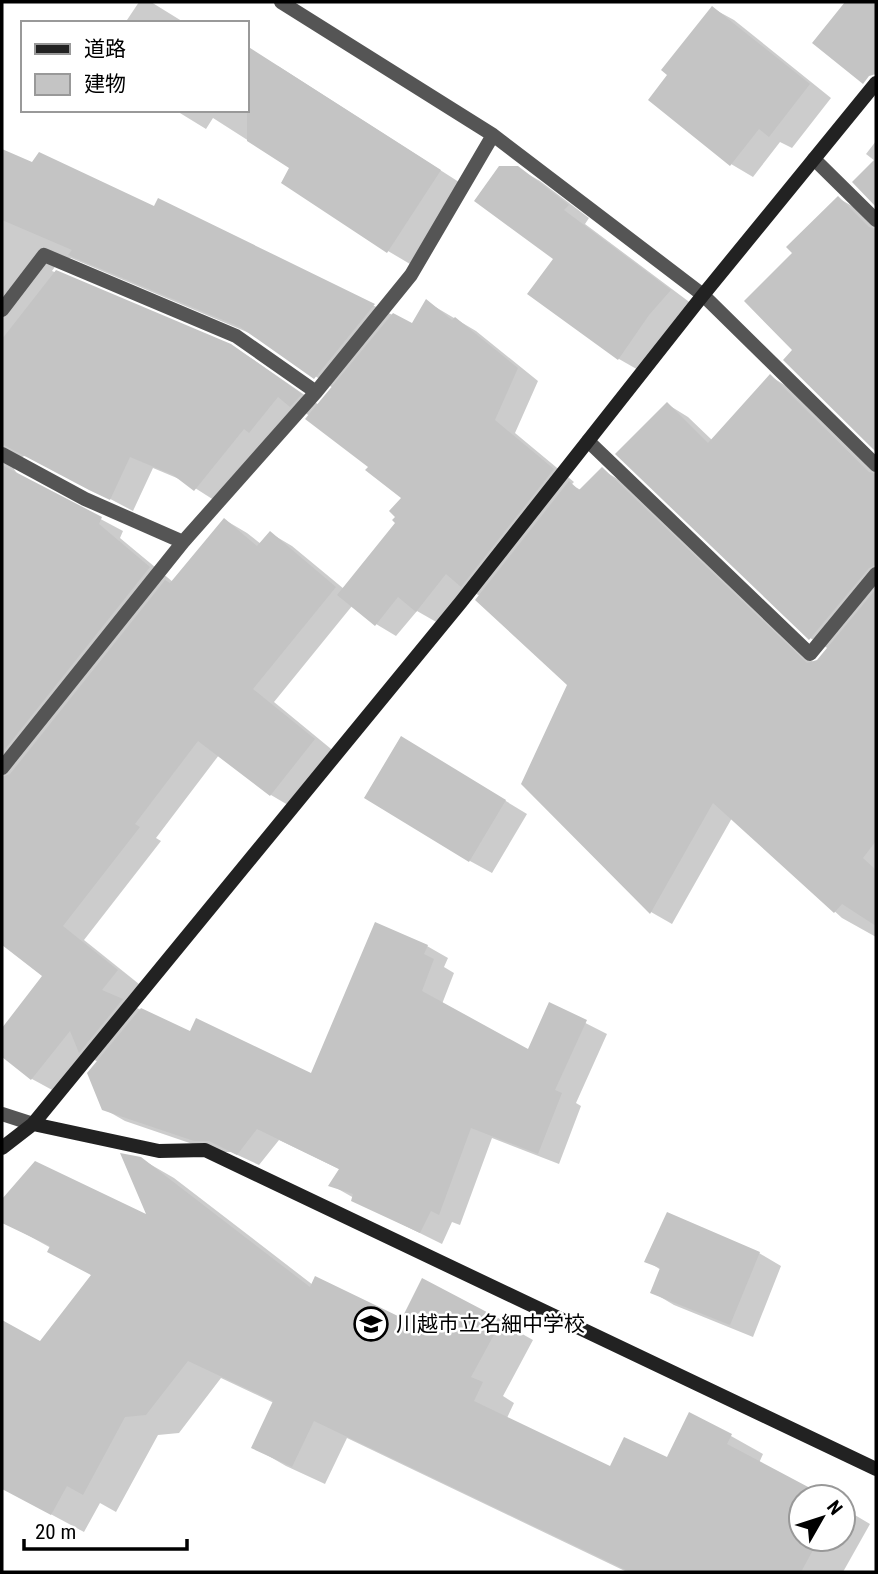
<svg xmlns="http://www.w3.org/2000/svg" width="878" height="1574" font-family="'Roboto Condensed','Noto Sans JP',sans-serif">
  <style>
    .shadow { fill: #0003; fill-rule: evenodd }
    .building { fill: #c4c4c4 }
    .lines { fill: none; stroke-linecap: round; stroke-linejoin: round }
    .street { stroke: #555; stroke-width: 14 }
    .secondary { stroke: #222; stroke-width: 14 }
    .labels { text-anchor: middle; stroke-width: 5; stroke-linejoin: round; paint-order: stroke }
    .poi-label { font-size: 21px; fill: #000; stroke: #fff; text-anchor: start }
  </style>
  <rect width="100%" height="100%" fill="#fff"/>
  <path class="shadow" d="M 139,2 L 151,2 L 185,23 L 125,23 Z
    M 712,8 L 734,20 L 831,98 L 792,148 L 780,142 L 753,177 L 731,164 L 670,75 Z
    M 247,64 L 278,66 L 462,184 L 410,264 L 388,251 L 291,168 L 213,118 L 206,129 L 175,110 L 247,110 Z
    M 876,141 L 876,204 L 854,182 L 875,161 L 866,154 Z
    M 8,154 L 155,208 L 159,200 L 413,325 L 427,302 L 476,331 L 538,381 L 515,433 L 574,482 L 571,485 L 581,490 L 602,470 L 623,482 L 814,663 L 818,662 L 829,649 L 810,638 L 667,404 L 688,417 L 712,440 L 770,376 L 791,389 L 876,472 L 876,562 L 870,559 L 868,562 L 876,566 L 876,937 L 842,918 L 732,818 L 672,924 L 651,912 L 570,685 L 480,596 L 466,588 L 438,623 L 417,611 L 396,636 L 376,624 L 352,606 L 274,702 L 336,753 L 293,808 L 271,795 L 219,755 L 156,838 L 161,841 L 84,940 L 139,984 L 124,1002 L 191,1033 L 311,1076 L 427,946 L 448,958 L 444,967 L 454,973 L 442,1004 L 529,1051 L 550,1005 L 607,1034 L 576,1103 L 581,1106 L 559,1164 L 492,1138 L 460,1225 L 452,1222 L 442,1244 L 353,1200 L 354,1198 L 331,1185 L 341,1170 L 279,1140 L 259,1165 L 231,1152 L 216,1152 L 125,1121 L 104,1109 L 98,1062 L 84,1054 L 54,1091 L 32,1079 L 2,1055 L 2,1030 L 45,976 L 2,943 L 2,168 ZM 71,258 L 254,335 L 333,388 L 319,405 L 254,360 L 231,346 L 52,271 L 59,261 ZM 300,410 L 310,416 L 370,467 L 403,498 L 398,523 L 344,589 L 292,546 L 270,533 L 261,544 L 247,533 L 225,520 L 173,582 L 120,538 L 123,531 L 18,475 L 14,469 L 16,461 L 24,456 L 31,457 L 133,511 L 153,468 L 184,481 L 217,502 Z
    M 517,168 L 540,181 L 589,218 L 585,224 L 692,304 L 640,371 L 619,359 L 555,259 Z
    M 838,198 L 859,210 L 876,227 L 876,449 L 785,360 L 795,350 L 794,253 Z
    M 424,751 L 527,814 L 492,873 L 470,861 Z
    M 141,1159 L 174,1178 L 313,1285 L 403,1320 L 501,1322 L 533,1340 L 503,1396 L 514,1403 L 507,1418 L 611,1468 L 668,1459 L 731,1436 L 763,1454 L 759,1463 L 823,1497 L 801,1497 L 801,1539 L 843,1539 L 843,1508 L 870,1524 L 843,1572 L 627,1572 L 347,1438 L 325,1484 L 286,1466 L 253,1447 L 274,1403 L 221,1378 L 179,1433 L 158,1435 L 116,1512 L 100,1503 L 84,1532 L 2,1488 L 2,1322 L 41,1343 L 93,1276 L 51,1248 L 4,1222 L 149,1217 Z
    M 759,1253 L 781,1266 L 753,1337 L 674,1305 L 652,1292 L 661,1270 L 647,1261 Z"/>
  <path class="building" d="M 845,2 L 876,2 L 876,74 L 869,76 L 863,84 L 812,43 Z
    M 712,6 L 810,84 L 769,137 L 759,129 L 730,166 L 648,100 L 667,75 L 661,70 Z
    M 247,46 L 441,170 L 387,253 L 281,183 L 289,168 L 247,141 Z
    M 2,149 L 32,162 L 39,152 L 154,206 L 158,198 L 375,304 L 314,379 L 240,327 L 68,255 L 72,250 L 2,220 Z
    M 876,158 L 876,207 L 852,182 Z
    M 499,166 L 518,166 L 569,205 L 564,210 L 671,290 L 649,315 L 618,360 L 527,294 L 553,259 L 474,201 Z
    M 838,196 L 869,227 L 876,229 L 876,452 L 783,360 L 792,350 L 744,301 L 792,253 L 786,247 Z
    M 56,270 L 231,344 L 302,394 L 290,407 L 278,397 L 249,433 L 244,429 L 194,491 L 173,475 L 130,457 L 110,500 L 89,490 L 2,444 L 2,339 Z
    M 426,299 L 452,320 L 455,317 L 518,368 L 495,420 L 554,469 L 461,587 L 446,574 L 416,612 L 398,597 L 375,626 L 337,595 L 395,523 L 392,520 L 395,517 L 389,511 L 401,498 L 365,470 L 368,467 L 305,419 L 393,313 L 412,323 Z
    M 770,374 L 869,472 L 876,474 L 876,565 L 869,568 L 809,640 L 615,454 L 667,402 L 708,443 Z
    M 2,465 L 102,517 L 99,524 L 150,567 L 2,753 Z
    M 602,467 L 807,663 L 817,660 L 876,589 L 876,841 L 863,858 L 876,870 L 876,926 L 842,904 L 834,913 L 713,803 L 650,914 L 521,784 L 567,685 L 475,600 L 569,481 L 579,490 Z
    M 224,518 L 257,546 L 270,531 L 336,587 L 253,689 L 315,739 L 270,796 L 198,741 L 135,824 L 140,827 L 63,926 L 118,970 L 102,990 L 123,999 L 79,1053 L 70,1031 L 31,1080 L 2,1057 L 2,1028 L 42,976 L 2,945 L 2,777 L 10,774 L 165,580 L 170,583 Z
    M 401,736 L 506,800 L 469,862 L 364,798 Z
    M 375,922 L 428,945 L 424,954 L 434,959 L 422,991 L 528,1049 L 549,1002 L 587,1020 L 555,1090 L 562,1093 L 538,1154 L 471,1128 L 439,1215 L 431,1211 L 420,1233 L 351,1201 L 353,1194 L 328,1186 L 339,1169 L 257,1129 L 237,1155 L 209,1141 L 194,1141 L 102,1110 L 87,1073 L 141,1008 L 190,1031 L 196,1018 L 311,1073 Z
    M 120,1153 L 141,1157 L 310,1287 L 315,1276 L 402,1318 L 422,1278 L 502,1320 L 471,1377 L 483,1382 L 474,1401 L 610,1466 L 624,1437 L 667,1457 L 689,1412 L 732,1434 L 727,1444 L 827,1497 L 801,1497 L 801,1539 L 819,1539 L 801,1572 L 630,1572 L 314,1421 L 292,1467 L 251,1448 L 273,1401 L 188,1361 L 146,1415 L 125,1417 L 83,1495 L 67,1486 L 51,1515 L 2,1489 L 2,1320 L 40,1341 L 91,1275 L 47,1252 L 50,1246 L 2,1223 L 2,1199 L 35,1161 L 146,1214 Z
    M 667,1212 L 760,1252 L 730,1325 L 650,1293 L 660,1268 L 644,1262 Z"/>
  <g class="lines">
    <path class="street" d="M 281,2 L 493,135 L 703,295 L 876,465
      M 814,159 L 876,220
      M 2,310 L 44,255 L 236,336 L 316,392
      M 588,441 L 810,654 L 876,574
      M 2,454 L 85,499 L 183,542
      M 2,768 L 183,542 L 316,392 L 411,275 L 493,135
      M 2,1114 L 33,1124"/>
    <path class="secondary" d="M 33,1124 L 159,1151 L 205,1150 L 876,1469
      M 2,1148 L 33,1124 L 461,602 L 703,295 L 876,83"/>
  </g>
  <defs>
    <symbol id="school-ring" viewBox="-11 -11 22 22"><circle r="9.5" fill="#fff" stroke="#000" stroke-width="1.5"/><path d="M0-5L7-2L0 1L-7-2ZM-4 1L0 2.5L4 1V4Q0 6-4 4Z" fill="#000"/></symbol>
  </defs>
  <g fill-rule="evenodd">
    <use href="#school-ring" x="352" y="1305" width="38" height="38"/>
  </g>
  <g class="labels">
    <g class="poi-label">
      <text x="396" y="1331">川越市立名細中学校</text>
    </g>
  </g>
  <rect width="878" height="1574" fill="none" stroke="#000000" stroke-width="7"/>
  <rect x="21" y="21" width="228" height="91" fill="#ffffff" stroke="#999999" stroke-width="2"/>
  <rect x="35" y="44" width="35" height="10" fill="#222222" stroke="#999999" stroke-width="2"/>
  <text x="84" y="56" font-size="21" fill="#000000">道路</text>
  <rect x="35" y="74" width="35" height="21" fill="#c4c4c4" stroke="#999999" stroke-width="2"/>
  <text x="84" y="91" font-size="21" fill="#000000">建物</text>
  <g transform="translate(822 1518) rotate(51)"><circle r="33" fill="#ffffff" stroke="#999999" stroke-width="2"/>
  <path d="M0-5L12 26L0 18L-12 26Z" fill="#000000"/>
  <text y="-10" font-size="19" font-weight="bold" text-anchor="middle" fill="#000000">N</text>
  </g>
  <path d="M24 1539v10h163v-10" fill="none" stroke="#000000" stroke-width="3.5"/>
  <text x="35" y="1539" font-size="21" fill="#000000" stroke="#ffffff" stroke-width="5" paint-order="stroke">20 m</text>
</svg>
